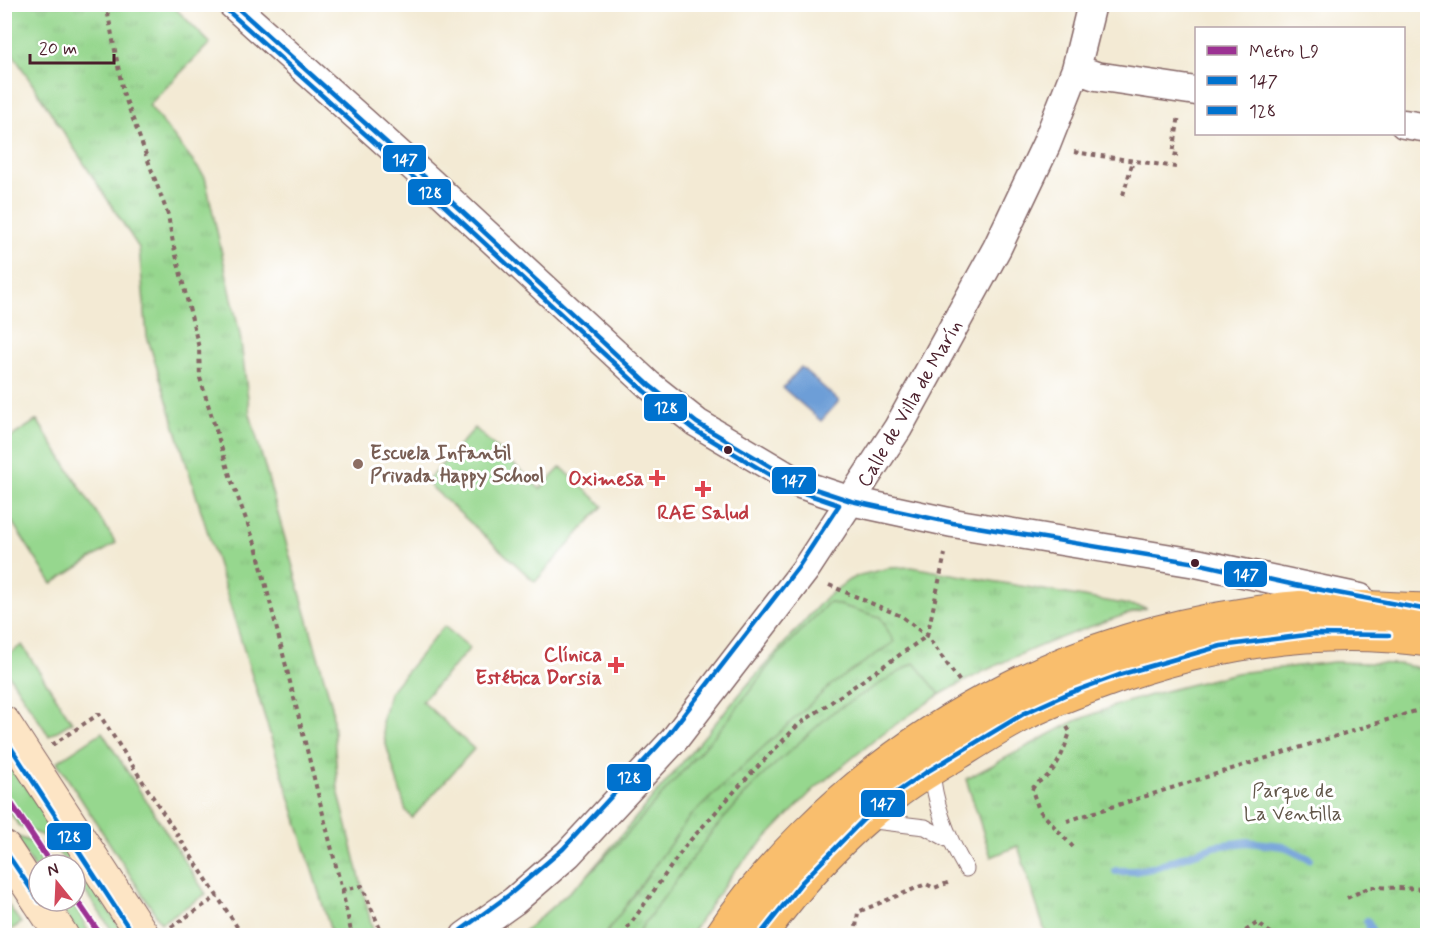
<svg xmlns="http://www.w3.org/2000/svg" width="1432" height="940" font-family="Mynerve,sans-serif">
  <style>
    .grass { fill: url(#grass-tufts); stroke: #707b5c; stroke-width: 1.5 }
    .garden { fill: #96d78e; stroke: #707b5c; stroke-width: 1.5 }
    .water { fill: #6d9ed7; stroke: #5c5e81; stroke-width: 1.5 }
    .lines { fill: none; stroke-linecap: round; stroke-linejoin: round }
    .stream { stroke: #6d9ed7; stroke-width: 8 }
    .lane-casing { stroke: #856666; stroke-width: 17 }
    .street-casing { stroke: #856666; stroke-width: 31 }
    .secondary-casing { stroke: #856666; stroke-width: 35 }
    .primary-casing { stroke: #856666; stroke-width: 35 }
    .path { stroke: #856666; stroke-width: 4; stroke-dasharray: 4.5 4.5; stroke-linecap: butt }
    .lane { stroke: #fff; stroke-width: 15 }
    .street { stroke: #fff; stroke-width: 28 }
    .secondary { stroke: #fde5c5; stroke-width: 33 }
    .primary { stroke: #f9be6d; stroke-width: 33 }
    .bus-1-casing { stroke: #fff; stroke-width: 9 }
    .bus-2-casing { stroke: #fff; stroke-width: 9 }
    .bus-1 { stroke: #0072ce; stroke-width: 4.5 }
    .bus-2 { stroke: #0072ce; stroke-width: 4.5 }
    .metro-1-casing { stroke: #fff; stroke-width: 10 }
    .metro-1 { stroke: #9c3293; stroke-width: 6 }
    .bus-dot { fill: #4a1f2b; stroke: #fff; stroke-width: 2 }
    .education-dot { fill: #8d6e63; stroke: #fff; stroke-width: 2 }
    .health-dot { fill: #e0444e; stroke: #fff; stroke-width: 2 }
    .labels { text-anchor: middle; stroke-width: 6; stroke-linejoin: round; paint-order: stroke }
    .street-label { font-size: 20px; fill: #4a1f2b; stroke: #fff }
    .education-label { font-size: 20px; font-weight: bold; fill: #785e54; stroke: #fff; text-anchor: start }
    .health-label { font-size: 20px; font-weight: bold; fill: #be3a42; stroke: #fff; text-anchor: end }
    .park-label { font-size: 20px; fill: #615649; stroke: #fff }
    .line-badge { stroke: #fff; stroke-width: 2 }
    .badge-label { font-size: 16px; text-anchor: middle; font-weight: bold; fill: #fff }
  </style>
  <defs>
    <pattern id="grass-tufts" width="24" height="20" patternUnits="userSpaceOnUse" patternTransform="scale(1.5)"><rect width="24" height="20" fill="#96d78e"/><path d="M3 7l-1-3M5 7V3M7 7l1-3M15 17l-1-3M17 17v-4M19 17l1-3" fill="none" stroke="#83b87b"/></pattern>
  </defs>
  <rect width="100%" height="100%" fill="#fff"/>
  <filter id="ink" filterUnits="userSpaceOnUse"><feTurbulence type="fractalNoise" baseFrequency=".0167" numOctaves="2"/><feDisplacementMap in="SourceGraphic" scale="12" xChannelSelector="R" yChannelSelector="G"/><feConvolveMatrix kernelMatrix="1 2 1 2 8 2 1 2 1" color-interpolation-filters="sRGB"/></filter>
  <filter id="wash" filterUnits="userSpaceOnUse"><feTurbulence type="fractalNoise" baseFrequency=".008" numOctaves="4" result="noise"/><feDisplacementMap in="SourceGraphic" scale="24" xChannelSelector="R" yChannelSelector="G"/><feGaussianBlur stdDeviation="1.35" result="paint"/><feColorMatrix in="noise" values="0 0 0 0 0 0 0 0 0 0 0 0 0 0 0 0 0 1.4 0 .05"/><feComposite in="paint" operator="in"/></filter>
  <g filter="url(#wash)">
    <rect width="100%" height="100%" fill="#f3ead4"/>
    <path class="grass" d="M 171,4 L 210,43 L 149,105 L 205,177 L 240,335 L 250,414 L 332,706 L 338,790 L 374,935 L 332,935 L 147,336 L 139,248 L 5,42 L 5,5 Z
      M 911,567 L 1147,608 C 1075,630 1006,657 941,694 C 870,734 790,806 737,868 C 719,888 705,913 690,935 L 519,936 L 585,878 L 749,683 L 825,598 L 849,580 L 860,575 L 889,568 Z
      M 1334,662 L 1398,664 L 1427,669 L 1427,935 L 1046,935 L 1018,846 L 991,857 L 966,779 L 1073,722 L 1117,705 L 1154,694 L 1236,673 Z"/>
    <path class="garden" d="M 37,420 L 116,543 L 52,584 L 5,511 L 5,441 Z
      M 475,428 L 540,489 L 561,467 L 603,506 L 535,582 L 426,482 Z
      M 829,602 L 880,617 L 894,642 L 831,685 L 756,754 L 689,818 L 605,935 L 520,935 L 585,878 L 628,833 L 727,721 L 775,658 Z
      M 444,626 L 470,648 L 422,701 L 474,749 L 412,818 L 406,811 L 385,741 L 382,722 L 389,693 Z
      M 22,645 L 72,722 L 49,736 L 5,669 L 5,657 Z
      M 914,663 L 940,694 L 882,734 L 813,790 L 735,870 L 690,935 L 636,935 L 711,833 L 760,778 L 833,712 Z
      M 102,732 L 206,894 L 161,923 L 57,762 Z
      M 4,753 L 125,935 L 115,935 L 75,877 L 75,865 L 67,865 L 50,839 L 19,826 L 5,805 Z
      M 16,836 L 42,846 L 39,875 L 15,838 Z
      M 4,899 L 21,923 L 5,934 L 4,934 Z
      M 56,901 L 73,901 L 90,935 L 79,935 Z"/>
    <path class="water" d="M 801,367 L 839,401 L 821,421 L 783,388 Z"/>
    <g class="lines">
      <path class="stream" d="M 1116,871 L 1134,871 L 1152,868 L 1215,846 L 1247,842 L 1283,846 L 1309,859
        M 1367,921 L 1374,936"/>
    </g>
  </g>
  <g filter="url(#ink)">
    <g class="lines">
      <defs>
        <path id="lane" d="M 932,769 C 934,805 948,838 966,869
          M 866,820 L 925,827 L 949,840"/>
        <path id="street" d="M 232,4 L 428,180 L 649,385 L 697,423 L 800,484 L 851,501 L 953,523 L 1196,563 L 1360,598
          M 1076,69 L 1096,76 L 1196,91
          M 1404,124 L 1428,128
          M 465,936 L 514,901 L 568,854 L 674,740 L 805,570 L 898,428 L 997,248 L 1046,145 L 1076,69 L 1092,4"/>
        <path id="secondary" d="M 4,723 L 143,936
          M 4,848 L 39,901
          M 39,901 L 62,936"/>
        <path id="primary" d="M 721,936 C 745,899 774,866 805,835 C 923,717 1077,639 1242,615 C 1264,612 1288,607 1310,607 C 1349,606 1389,609 1428,610
          M 759,936 C 797,884 842,834 893,795 C 913,779 936,766 958,753 C 979,740 1001,726 1024,714 C 1048,701 1074,692 1099,683 C 1204,644 1316,624 1428,640"/>
      </defs>
      <use href="#lane" class="lane-casing"/>
      <use href="#street" class="street-casing"/>
      <use href="#secondary" class="secondary-casing"/>
      <use href="#primary" class="primary-casing"/>
      <path class="path" d="M 106,4 L 123,92 L 168,215 L 173,243 L 199,348 L 200,378 L 231,479 L 256,546 L 342,890 L 362,886 L 383,936
        M 1074,152 L 1176,167
        M 1178,155 L 1173,154 L 1179,115
        M 1123,195 L 1133,161
        M 829,585 L 901,616 L 927,636 L 960,682
        M 1067,727 L 1070,732 C 1065,747 1060,762 1050,773 C 1044,781 1036,781 1032,790 L 1039,810 L 1073,847
        M 52,745 L 99,714 L 243,936
        M 1067,821 L 1428,707
        M 342,890 L 352,936
        M 1347,898 L 1370,887 L 1428,889
        M 171,927 L 218,896
        M 622,936 L 686,845 L 743,782 L 798,725 L 927,636 L 945,554
        M 855,936 L 858,912 L 926,884 L 934,888 L 950,882
        M 1238,936 L 1257,923 L 1275,936"/>
      <use href="#lane" class="lane"/>
      <use href="#street" class="street"/>
      <use href="#secondary" class="secondary"/>
      <use href="#primary" class="primary"/>
      <defs>
        <path id="bus-1" d="M 233,4 L 428,180 L 649,385 L 697,423 L 800,484 L 851,501 L 953,523 L 1196,563 L 1295,585 L 1428,610
          M 4,849 L 39,901
          M 759,936 L 802,882 L 863,820 L 894,794 L 925,773 L 1025,713 L 1067,694 L 1119,675 L 1221,646 L 1314,634 L 1389,635"/>
        <path id="bus-2" d="M 227,10 L 423,186 L 644,391 L 693,429 L 785,484 L 798,491 L 839,505 L 799,566 L 668,735 L 563,849 L 509,895 L 461,930
          M 4,737 L 134,936"/>
      </defs>
      <use href="#bus-1" class="bus-1-casing"/>
      <use href="#bus-2" class="bus-2-casing"/>
      <use href="#bus-1" class="bus-1"/>
      <use href="#bus-2" class="bus-2"/>
      <defs>
        <path id="metro-1" d="M 4,793 L 52,865
          M 75,898 L 101,936"/>
      </defs>
      <use href="#metro-1" class="metro-1-casing"/>
      <use href="#metro-1" class="metro-1"/>
    </g>
  </g>
  <g class="bus-dot">
    <circle cx="728" cy="450" r="5"/>
    <circle cx="1195" cy="563" r="5"/>
  </g>
  <circle class="education-dot" cx="358" cy="464" r="6"/>
  <g class="health-dot">
    <path d="M654 469h6v6h6v6h-6v6h-6v-6h-6v-6h6z"/>
    <path d="M700 480h6v6h6v6h-6v6h-6v-6h-6v-6h6z"/>
    <path d="M613 656h6v6h6v6h-6v6h-6v-6h-6v-6h6z"/>
  </g>
  <g class="labels">
    <g class="street-label">
      <text transform="translate(909 403) rotate(-60)" y="7">Calle de Villa de Marín</text>
    </g>
    <g class="education-label">
      <text x="370" y="459">Escuela Infantil<tspan x="370" dy="23">Privada Happy School</tspan></text>
    </g>
    <g class="health-label">
      <text x="644" y="485">Oximesa</text>
      <text x="703" y="519" text-anchor="middle">RAE Salud</text>
      <text x="602" y="661">Clínica<tspan x="602" dy="23">Estética Dorsia</tspan></text>
    </g>
    <g class="park-label">
      <text x="1293" y="797">Parque de<tspan x="1293" dy="23">La Ventilla</tspan></text>
    </g>
  </g>
  <g class="line-badge">
    <rect x="382" y="144" width="45" height="29" rx="6" fill="#0072ce"/>
    <rect x="407" y="178" width="45" height="28" rx="6" fill="#0072ce"/>
    <rect x="643" y="393" width="45" height="29" rx="6" fill="#0072ce"/>
    <rect x="771" y="466" width="46" height="29" rx="6" fill="#0072ce"/>
    <rect x="1223" y="560" width="45" height="28" rx="6" fill="#0072ce"/>
    <rect x="606" y="763" width="46" height="29" rx="6" fill="#0072ce"/>
    <rect x="860" y="789" width="46" height="29" rx="6" fill="#0072ce"/>
    <rect x="46" y="822" width="46" height="29" rx="6" fill="#0072ce"/>
  </g>
  <g class="badge-label">
    <text x="405" y="165">147</text>
    <text x="430" y="198">128</text>
    <text x="666" y="413">128</text>
    <text x="794" y="486">147</text>
    <text x="1246" y="580">147</text>
    <text x="629" y="783">128</text>
    <text x="883" y="809">147</text>
    <text x="69" y="842">128</text>
  </g>
  <rect width="1432" height="940" fill="none" stroke="#fff" stroke-width="24"/>
  <rect x="1195" y="27" width="210" height="108" fill="#ffffff" stroke="#b7a5aa" stroke-width="1.5"/>
  <rect x="1207" y="46" width="30" height="9" fill="#9c3293" stroke="#b7a5aa" stroke-width="1.5"/>
  <text x="1249" y="57" font-size="18" fill="#4a1f2b">Metro L9</text>
  <rect x="1207" y="76" width="30" height="9" fill="#0072ce" stroke="#b7a5aa" stroke-width="1.5"/>
  <text x="1249" y="87" font-size="18" fill="#4a1f2b">147</text>
  <rect x="1207" y="106" width="30" height="9" fill="#0072ce" stroke="#b7a5aa" stroke-width="1.5"/>
  <text x="1249" y="117" font-size="18" fill="#4a1f2b">128</text>
  <g transform="translate(57 883) rotate(342)"><circle r="28" fill="#ffffff" stroke="#b7a5aa" stroke-width="1.5"/>
  <path d="M0-4.5L10 22L0 15L-10 22Z" fill="#d1495b"/>
  <text y="-9" font-size="16" font-weight="bold" text-anchor="middle" fill="#4a1f2b">N</text>
  </g>
  <path d="M30 54v9h84v-9" fill="none" stroke="#4a1f2b" stroke-width="3"/>
  <text x="39" y="54" font-size="18" fill="#4a1f2b" stroke="#ffffff" stroke-width="4.5" paint-order="stroke">20 m</text>
</svg>
